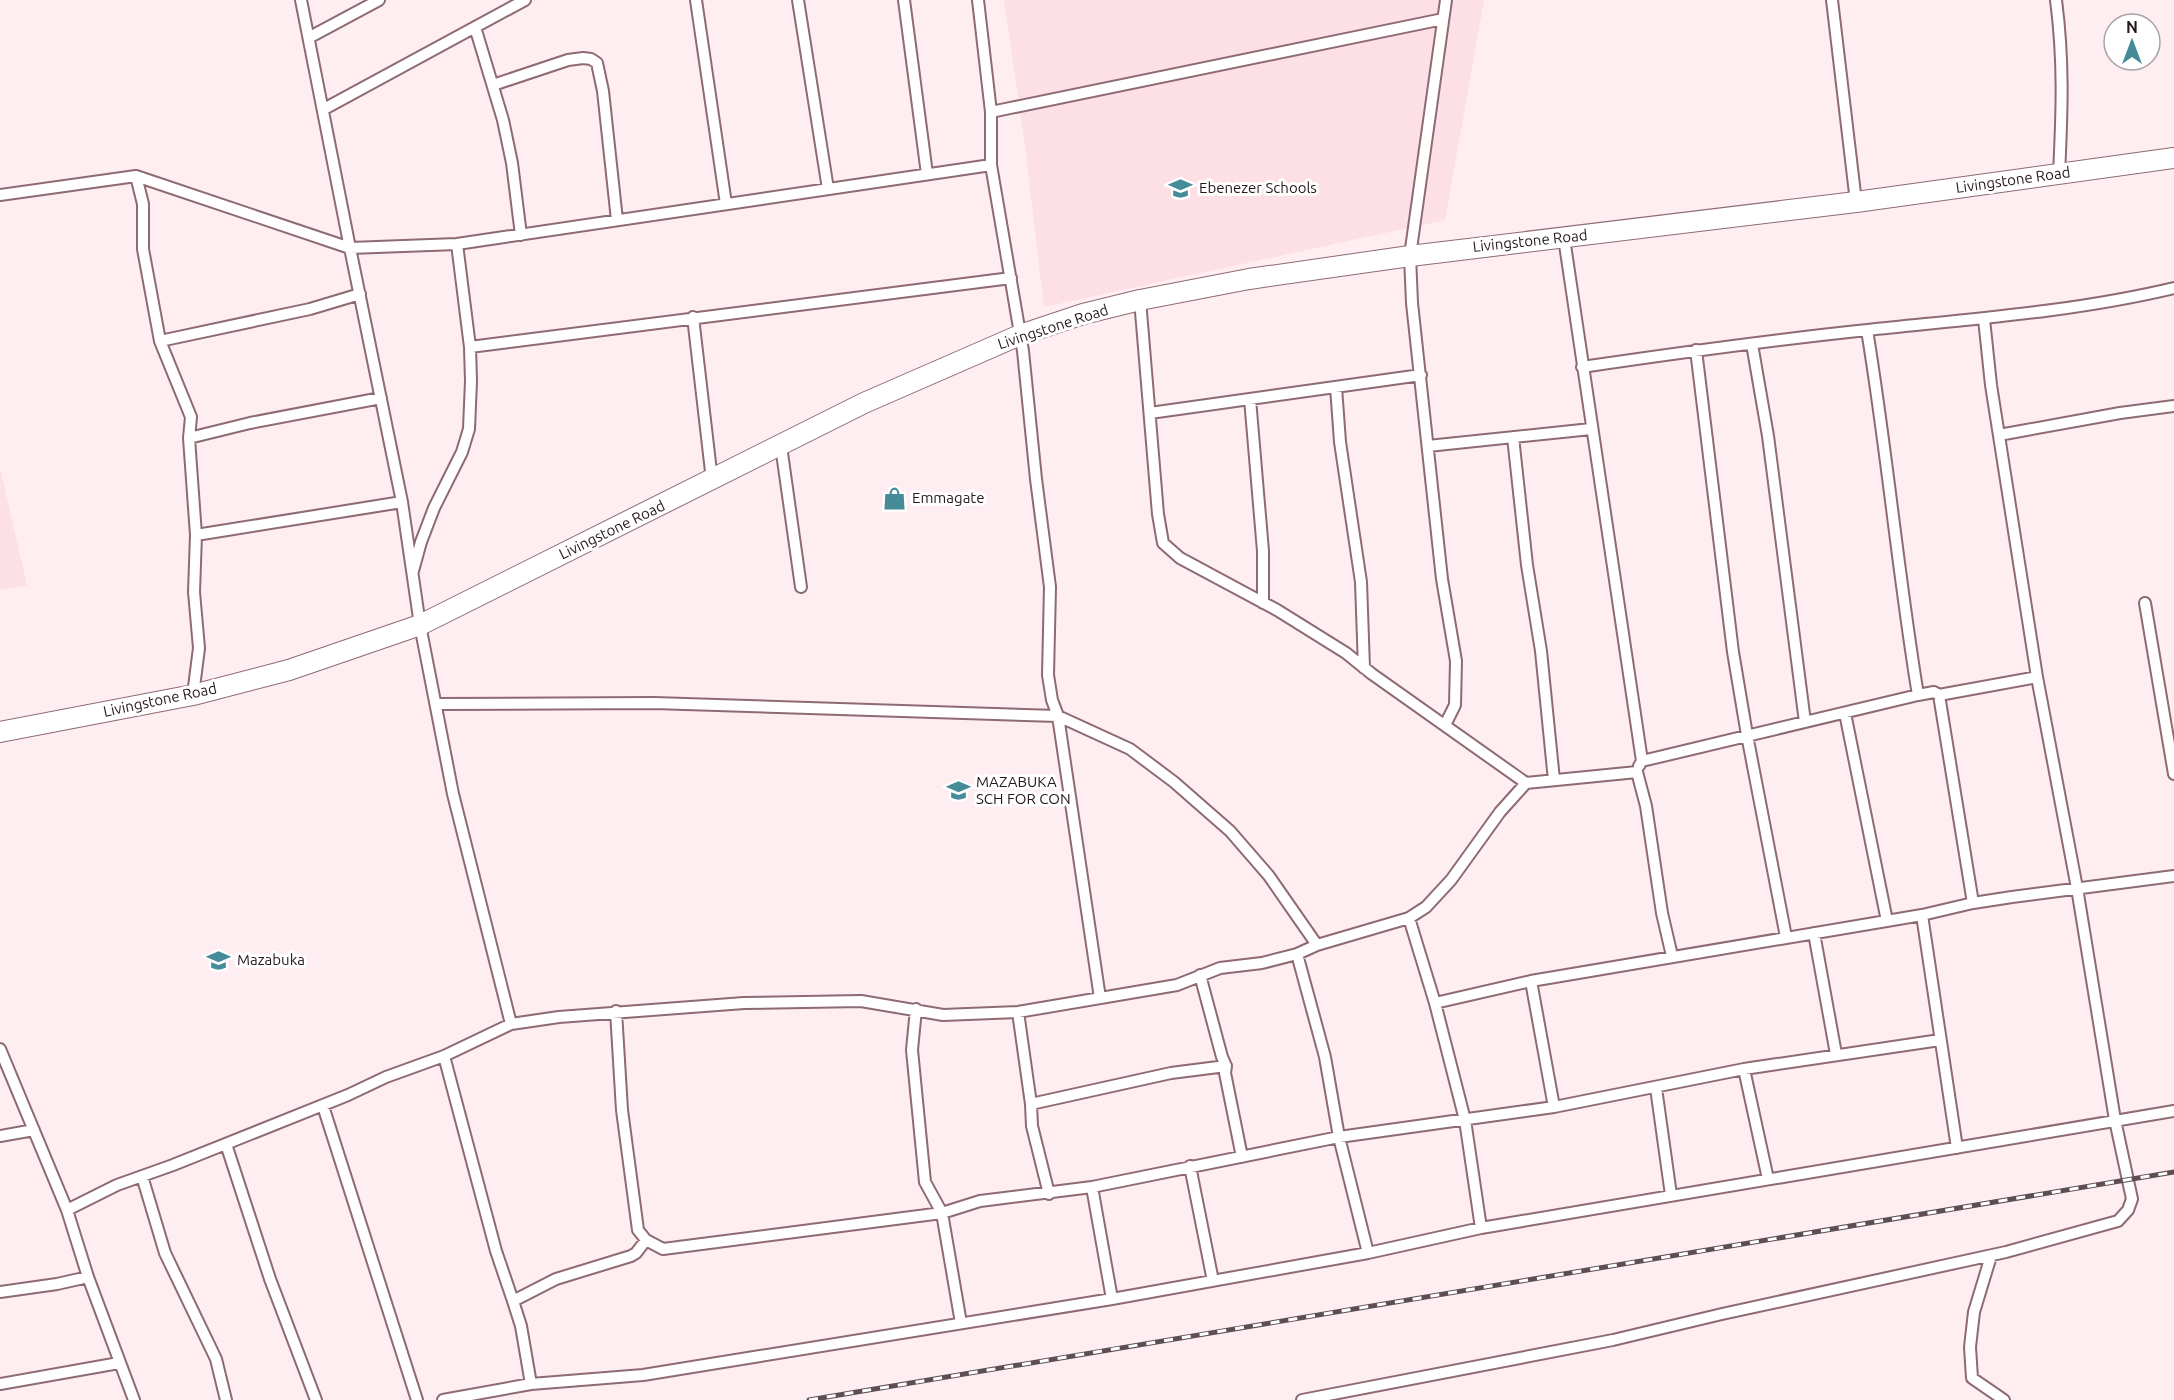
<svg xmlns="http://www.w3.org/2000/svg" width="2174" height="1400" font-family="Ubuntu,sans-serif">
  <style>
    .built { fill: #fddfe6 }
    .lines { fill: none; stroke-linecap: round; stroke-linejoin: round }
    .street-casing { stroke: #8e6a73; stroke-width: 14 }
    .highway-casing { stroke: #8e6a73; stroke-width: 22 }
    .street { stroke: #fff; stroke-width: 10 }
    .highway { stroke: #fff; stroke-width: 20 }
    .rail-casing { stroke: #5d4e52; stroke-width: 5 }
    .rail { stroke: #fff; stroke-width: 3; stroke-dasharray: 9; stroke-linecap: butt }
    .labels { text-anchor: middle; stroke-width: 6; stroke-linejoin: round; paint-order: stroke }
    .street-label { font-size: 15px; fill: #27181c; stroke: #fff }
    .poi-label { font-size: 15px; fill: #27181c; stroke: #fff; text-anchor: start }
  </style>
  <rect width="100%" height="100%" fill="#feedf1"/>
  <path class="built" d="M 1004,0 L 1484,0 L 1445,220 L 1044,307 L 1024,138 Z
    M 0,468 L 27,585 L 0,590 Z"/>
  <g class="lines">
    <defs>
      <path id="street" d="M 696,0 L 726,204
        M 798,0 L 828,189
        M 904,0 L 927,174
        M 978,0 L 991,112 L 991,165
        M 1832,0 L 1856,202
        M 2056,0 C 2064,61 2062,112 2059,174
        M 475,27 L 503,120 L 512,163 L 521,235
        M 310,37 L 379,0
        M 493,85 L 568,60 L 583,58 L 591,59 L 597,63 L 603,91 L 617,220
        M 324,109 L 525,0
        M 991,112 L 1443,19
        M 136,176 L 143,204 L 143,249 L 160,341 L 191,417 L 189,438 L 196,535 L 194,592 L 199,648 L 193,695
        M 0,195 L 136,176 L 350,248 L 301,0
        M 1564,238 L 1642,761
        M 1140,300 L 1158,514 L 1163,543 L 1180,558 L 1277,610 L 1346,653 L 1372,674 L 1526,783
        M 693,317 L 712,480
        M 1867,330 C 1887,451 1898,574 1918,695
        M 160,341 L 310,309 L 360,294
        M 1752,344 L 1768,436 L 1805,722
        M 470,347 L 1011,278
        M 1696,350 L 1733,652 L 1747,735 L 1786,937
        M 1582,367 C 1677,353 1772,340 1867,330 C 1970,319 2073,312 2174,288
        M 1336,387 L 1340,442 L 1361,582 L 1364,668
        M 1250,399 L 1263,551 L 1263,603
        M 1150,413 L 1421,375
        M 1999,435 L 2120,413 L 2174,406
        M 1513,437 L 1527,565 L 1541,651 L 1554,780
        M 189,438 L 250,423 L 381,398
        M 781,446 L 801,587
        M 1428,446 L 1591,429
        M 196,535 L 402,502
        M 413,571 L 421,542 L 434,508 L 462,452 L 469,429 L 471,381 L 470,347 L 457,244
        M 2145,603 L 2174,774
        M 1939,695 L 1973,903
        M 436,704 L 654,703 L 1058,716 L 1130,749 L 1174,782 L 1230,831 L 1269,876 L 1317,945
        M 1845,713 L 1887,921
        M 1445,725 L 1455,705 L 1456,661 L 1442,579 L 1412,303 L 1410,256 L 1446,0
        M 1639,766 L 1642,761 L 1918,695 L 1934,692 L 1939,695 L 2037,677
        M 1922,915 L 1957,1148
        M 1409,918 L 1435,1003 L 1465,1120 L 1481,1228
        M 1814,933 L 1836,1054
        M 1297,954 L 1325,1057 L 1339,1137 L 1368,1253
        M 1200,975 L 1222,1057 L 1226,1066 L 1225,1073 L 1242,1157
        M 1531,981 L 1554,1107
        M 1435,1003 L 1531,981 L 1922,915 L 1973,903 L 2012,897 L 2174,876
        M 916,1009 L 912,1050 L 925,1182 L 942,1213 L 961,1323
        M 616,1011 L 622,1110 L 638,1230 L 646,1240 L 663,1249 L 942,1213 L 980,1201 L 1092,1187 L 1339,1137 L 1554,1107 L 1744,1069 L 1940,1040
        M 1018,1012 L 1031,1104 L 1032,1126 L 1049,1194
        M 511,1024 L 453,794 L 420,625 L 402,502 L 350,248 L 457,244 L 991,165 L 1023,351 L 1036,479 L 1050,587 L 1048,675 L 1052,700 L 1058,716 L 1100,998
        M 0,1049 L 67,1210 L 88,1277 L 134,1400
        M 444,1056 L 496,1251 L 513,1301
        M 1744,1069 L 1768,1179
        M 1656,1088 L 1671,1195
        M 1031,1104 L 1171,1073 L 1226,1066
        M 323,1106 L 417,1400
        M 0,1136 L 34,1130
        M 226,1144 L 270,1279 L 316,1400
        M 1190,1166 L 1213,1281
        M 142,1176 L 165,1253 L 216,1359 L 226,1400
        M 1092,1187 L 1112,1299
        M 67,1210 L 117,1185 L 173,1165 L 348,1095 L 386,1077 L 444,1056 L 511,1024 L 559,1017 L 744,1003 L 861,1001 L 943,1015 L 1018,1012 L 1177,985 L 1220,968 L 1262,963 L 1297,954 L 1317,945 L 1409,918 L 1426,907 L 1451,880 L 1500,812 L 1526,783 L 1637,772 L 1646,806 L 1662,913 L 1672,956
        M 1991,1256 L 1974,1312 L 1970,1347 L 1972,1378 L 2004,1400
        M 0,1292 L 57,1284 L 88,1277
        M 0,1384 L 119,1363
        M 531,1384 L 521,1326 L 513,1301 L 556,1279 L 631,1256 L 636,1253 L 646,1240
        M 443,1400 L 531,1384 L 643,1375 L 1112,1299 L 1368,1253 L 1481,1228 L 2174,1111
        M 1302,1400 L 1613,1340 L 1722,1314 L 2006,1252 L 2118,1221 L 2128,1210 L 2132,1199 L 2115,1120 L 2077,888 L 2037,677 L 1991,385 L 1984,319"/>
      <path id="highway" d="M 0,732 L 193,695 L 289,670 L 420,625 L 864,403 L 1020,335 L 1083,314 L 1140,300 L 1249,279 L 1410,256 L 1856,202 L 2174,158"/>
    </defs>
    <use href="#street" class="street-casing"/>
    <use href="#highway" class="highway-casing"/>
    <use href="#street" class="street"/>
    <use href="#highway" class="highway"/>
    <defs>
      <path id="rail" d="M 809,1400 L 2174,1172"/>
    </defs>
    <use href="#rail" class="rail-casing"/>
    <use href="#rail" class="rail"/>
  </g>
  <defs>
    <symbol id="school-bare" viewBox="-9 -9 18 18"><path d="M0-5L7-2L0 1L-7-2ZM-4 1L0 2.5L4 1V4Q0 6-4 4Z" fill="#468b98" stroke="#fff" stroke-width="2.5" paint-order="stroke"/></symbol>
    <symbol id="shop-bare" viewBox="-9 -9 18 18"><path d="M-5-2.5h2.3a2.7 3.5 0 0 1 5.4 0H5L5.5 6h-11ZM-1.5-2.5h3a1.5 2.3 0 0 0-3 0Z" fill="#468b98" stroke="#fff" stroke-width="2.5" paint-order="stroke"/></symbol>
  </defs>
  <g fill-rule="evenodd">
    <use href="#school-bare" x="1164" y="172" width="33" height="33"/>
    <use href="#shop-bare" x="878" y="482" width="33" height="33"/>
    <use href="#school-bare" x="942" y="774" width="33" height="33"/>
    <use href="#school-bare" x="202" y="944" width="33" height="33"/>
  </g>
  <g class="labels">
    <g class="street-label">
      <text transform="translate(2013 180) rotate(-8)" y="5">Livingstone Road</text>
      <text transform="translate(1530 241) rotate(-6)" y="5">Livingstone Road</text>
      <text transform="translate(1053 327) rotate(-18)" y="5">Livingstone Road</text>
      <text transform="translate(612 530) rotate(-26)" y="5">Livingstone Road</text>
      <text transform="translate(160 700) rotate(-12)" y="5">Livingstone Road</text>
    </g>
    <g class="poi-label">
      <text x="1199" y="193">Ebenezer Schools</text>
      <text x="912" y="503">Emmagate</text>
      <text x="976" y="787">MAZABUKA<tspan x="976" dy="17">SCH FOR CON</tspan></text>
      <text x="237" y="965">Mazabuka</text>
    </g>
  </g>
  <g transform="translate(2132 42)"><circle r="28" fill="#ffffff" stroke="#a9a3a4" stroke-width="1.5"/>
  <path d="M0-4.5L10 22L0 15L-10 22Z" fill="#468b98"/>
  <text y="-9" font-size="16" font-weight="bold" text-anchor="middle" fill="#27181c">N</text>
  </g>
</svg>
